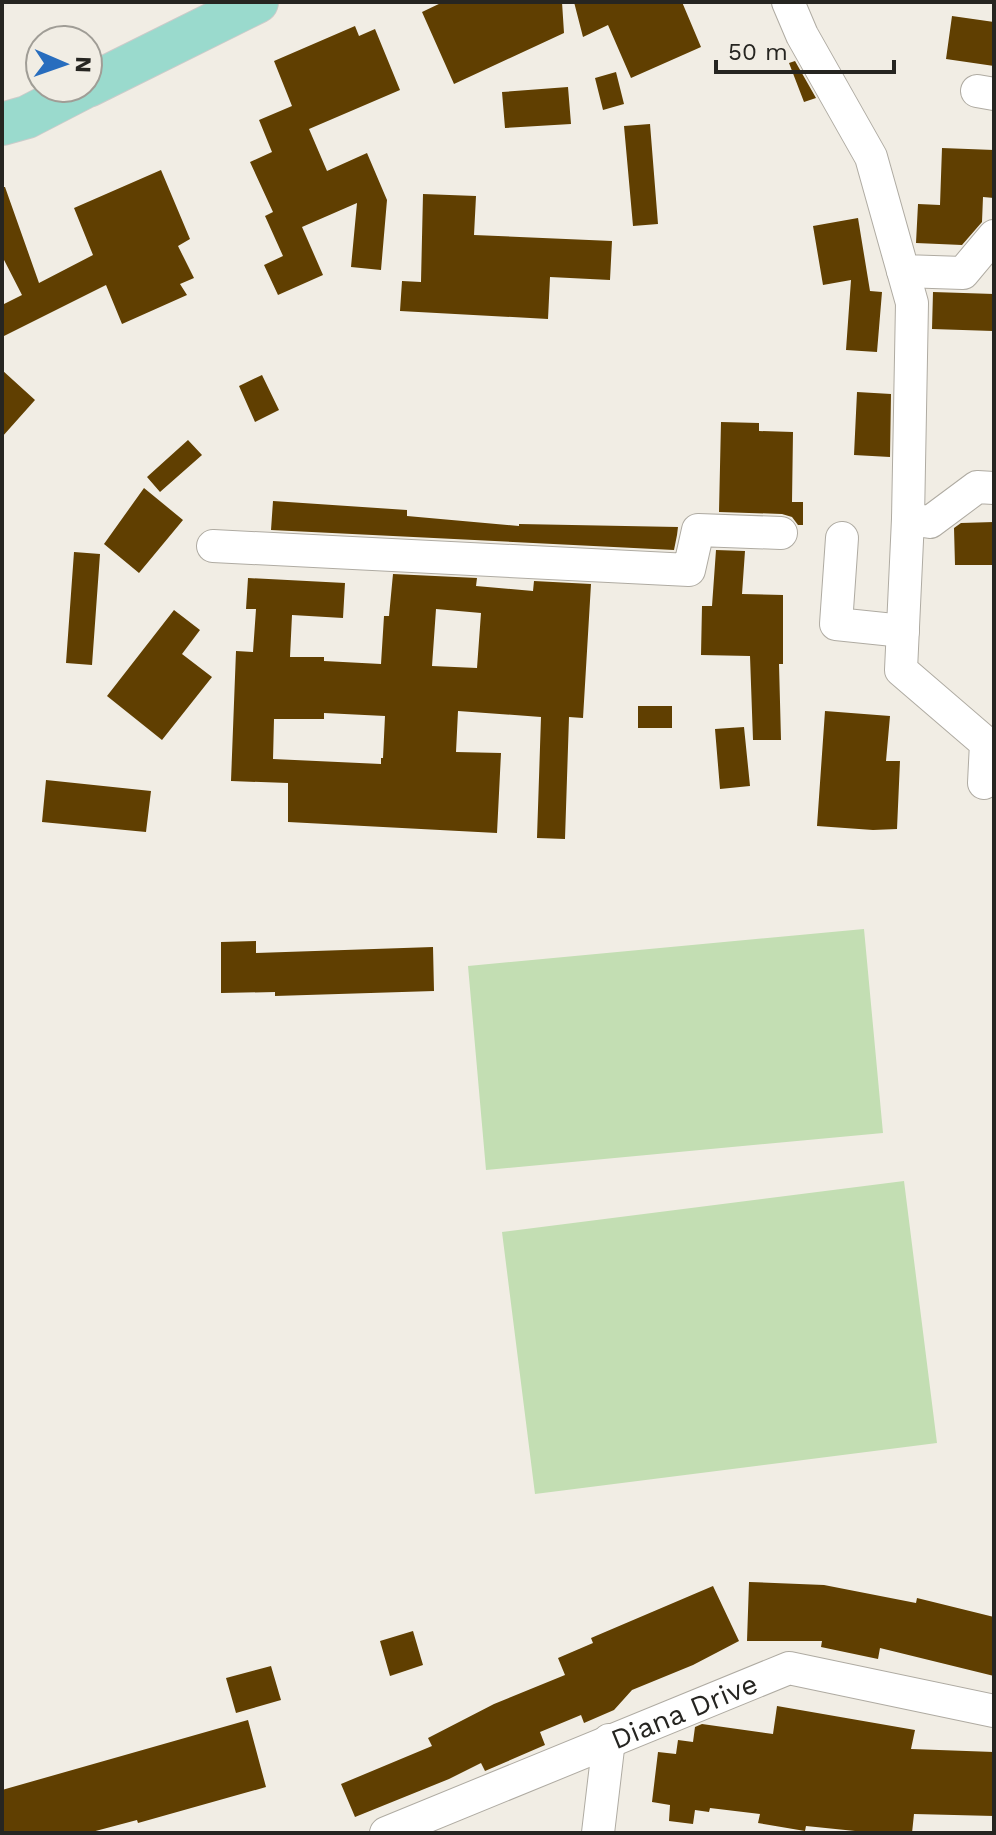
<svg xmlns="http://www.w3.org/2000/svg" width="996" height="1835" font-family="'Work Sans',sans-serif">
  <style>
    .green { fill: #c3deb3 }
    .building { fill: #603f01; fill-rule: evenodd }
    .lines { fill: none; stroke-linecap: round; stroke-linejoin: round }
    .minor-casing { stroke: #afaba2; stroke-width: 34 }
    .major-casing { stroke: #cbcbca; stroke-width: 44 }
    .minor { stroke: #fff; stroke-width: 32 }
    .major { stroke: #9adacd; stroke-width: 42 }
    .labels { text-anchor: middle; stroke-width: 8; stroke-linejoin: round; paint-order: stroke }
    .street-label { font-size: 28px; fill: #262521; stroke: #f1ede4 }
  </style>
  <rect width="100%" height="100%" fill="#f1ede4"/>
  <path class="green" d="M 864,929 L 883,1133 L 486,1170 L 468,966 Z
    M 904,1181 L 937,1443 L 535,1494 L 502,1232 Z"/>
  <path class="building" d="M 443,2 L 562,2 L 564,33 L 454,84 L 422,12 Z
    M 574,2 L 682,2 L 701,47 L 631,78 L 608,25 L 583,37 Z
    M 952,16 L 994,22 L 994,66 L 946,59 Z
    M 355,26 L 359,36 L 375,29 L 400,90 L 309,129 L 327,171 L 367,153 L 387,200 L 381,270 L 351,267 L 357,203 L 302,227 L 323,275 L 278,295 L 264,265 L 283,256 L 265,216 L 273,212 L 250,162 L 272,152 L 259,120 L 292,106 L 274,61 Z
    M 795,61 L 816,98 L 804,102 L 789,63 Z
    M 616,72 L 624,104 L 603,110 L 595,78 Z
    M 568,87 L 571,124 L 505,128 L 502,92 Z
    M 650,124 L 658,224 L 633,226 L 624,126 Z
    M 942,148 L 994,150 L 994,198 L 983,197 L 982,222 L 962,245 L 916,243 L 918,204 L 940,205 Z
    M 161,170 L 190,239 L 178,246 L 194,278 L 180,284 L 187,295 L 122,324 L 106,285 L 2,337 L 2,305 L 22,295 L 2,256 L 2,187 L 5,187 L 39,283 L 93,255 L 74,208 Z
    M 423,194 L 476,196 L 474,235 L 612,241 L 610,280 L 550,277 L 548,319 L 400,311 L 402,281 L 421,282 Z
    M 858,218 L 870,291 L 882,292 L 877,352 L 846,350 L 851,280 L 823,285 L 813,226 Z
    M 933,292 L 994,294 L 993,331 L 932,329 Z
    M 2,370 L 35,400 L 2,437 Z
    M 262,375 L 279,410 L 255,422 L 239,386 Z
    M 857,392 L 891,394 L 890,457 L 854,455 Z
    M 721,422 L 759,423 L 759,431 L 793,432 L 792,502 L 803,502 L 803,525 L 798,525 L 792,517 L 782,514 L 719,512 Z
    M 188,440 L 202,455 L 160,492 L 147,477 Z
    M 144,488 L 183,520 L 139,573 L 104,544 Z
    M 273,501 L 407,510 L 407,516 L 519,526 L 519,524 L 678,527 L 677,535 L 674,550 L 271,530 Z
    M 994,522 L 994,565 L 955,565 L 954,528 L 961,523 Z
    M 716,550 L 745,551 L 742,594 L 783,595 L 783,664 L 779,664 L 781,740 L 753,740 L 750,656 L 701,655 L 702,606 L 712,606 Z
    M 74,552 L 100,554 L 92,665 L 66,663 Z
    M 393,574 L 477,578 L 476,586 L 533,591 L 534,581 L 591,584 L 583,718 L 569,717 L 565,839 L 537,838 L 541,717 L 458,711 L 456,752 L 501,753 L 497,833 L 288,822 L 288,783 L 231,781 L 236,651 L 253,652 L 256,609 L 246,609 L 248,578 L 345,583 L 343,618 L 292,615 L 290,657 L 324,657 L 324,661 L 381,664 L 384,616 L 389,616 ZM 436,609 L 481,613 L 477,668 L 432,666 ZM 324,713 L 385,716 L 383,758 L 381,758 L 381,764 L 273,759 L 274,719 L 324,719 Z
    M 174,610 L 200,630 L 182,654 L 212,677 L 162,740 L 107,696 Z
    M 638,706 L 672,706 L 672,728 L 638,728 Z
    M 825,711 L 890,716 L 886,761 L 900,761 L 897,829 L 873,830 L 817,826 Z
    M 744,727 L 750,786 L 720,789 L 715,729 Z
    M 46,780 L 151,791 L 146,832 L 42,822 Z
    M 256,941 L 256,953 L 433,947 L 434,991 L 275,996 L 275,992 L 221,993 L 221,942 Z
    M 749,1582 L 824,1585 L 916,1603 L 917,1598 L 994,1617 L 994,1676 L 880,1648 L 878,1659 L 821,1647 L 822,1641 L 747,1641 Z
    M 713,1586 L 739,1641 L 693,1665 L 632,1690 L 614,1710 L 584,1723 L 581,1715 L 540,1732 L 545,1745 L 485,1771 L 481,1763 L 449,1779 L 355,1817 L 341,1784 L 432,1746 L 428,1738 L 494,1704 L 565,1675 L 558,1658 L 593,1643 L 591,1638 Z
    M 413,1631 L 423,1665 L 390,1676 L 380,1641 Z
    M 271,1666 L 281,1700 L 236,1713 L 226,1678 Z
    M 777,1706 L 915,1730 L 911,1749 L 994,1752 L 994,1816 L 914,1814 L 912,1833 L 855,1833 L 855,1831 L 806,1826 L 805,1831 L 758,1823 L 760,1814 L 710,1808 L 709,1812 L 695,1810 L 693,1824 L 669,1821 L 670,1805 L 652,1802 L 658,1752 L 676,1754 L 678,1740 L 693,1742 L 695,1727 L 702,1724 L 773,1734 Z
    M 248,1720 L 266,1787 L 138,1823 L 137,1820 L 88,1833 L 2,1833 L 2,1790 Z"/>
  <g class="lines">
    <defs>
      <g id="minor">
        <path d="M 788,2 L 802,35 L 871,157 L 903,271 L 963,273 L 994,236"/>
        <path d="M 977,91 L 994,94"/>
        <path d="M 903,271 L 912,303 L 908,519 L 930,522 L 977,487 L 994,488"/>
        <path d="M 908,519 L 901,670 L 986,743 L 984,783"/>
        <path d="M 842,538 L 836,624 L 903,631"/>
        <path d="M 213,546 L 689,570 L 698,530 L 781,533"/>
        <path id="s1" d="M 386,1833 L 789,1668 L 994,1711"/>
        <path d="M 598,1833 L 609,1740"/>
      </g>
      <path id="major" d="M 88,86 L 257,2
        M 2,124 L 27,117 L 83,88"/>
    </defs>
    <use href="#minor" class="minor-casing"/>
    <use href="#major" class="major-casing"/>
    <use href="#minor" class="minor"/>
    <use href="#major" class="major"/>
  </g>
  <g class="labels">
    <g class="street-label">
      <text dy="10" stroke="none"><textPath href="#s1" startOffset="322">Diana Drive</textPath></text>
    </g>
  </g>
  <rect width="996" height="1835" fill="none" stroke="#262521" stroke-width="8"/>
  <g transform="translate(64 64) rotate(92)"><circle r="38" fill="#f1ede4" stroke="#a09d96" stroke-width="2"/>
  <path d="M0-6L14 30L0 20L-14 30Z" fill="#286dbe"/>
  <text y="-12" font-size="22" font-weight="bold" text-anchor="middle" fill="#262521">N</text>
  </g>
  <path d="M716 60v12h178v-12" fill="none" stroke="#262521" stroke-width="4"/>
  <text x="728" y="60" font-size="24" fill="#262521" stroke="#f1ede4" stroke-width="6" paint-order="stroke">50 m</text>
</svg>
